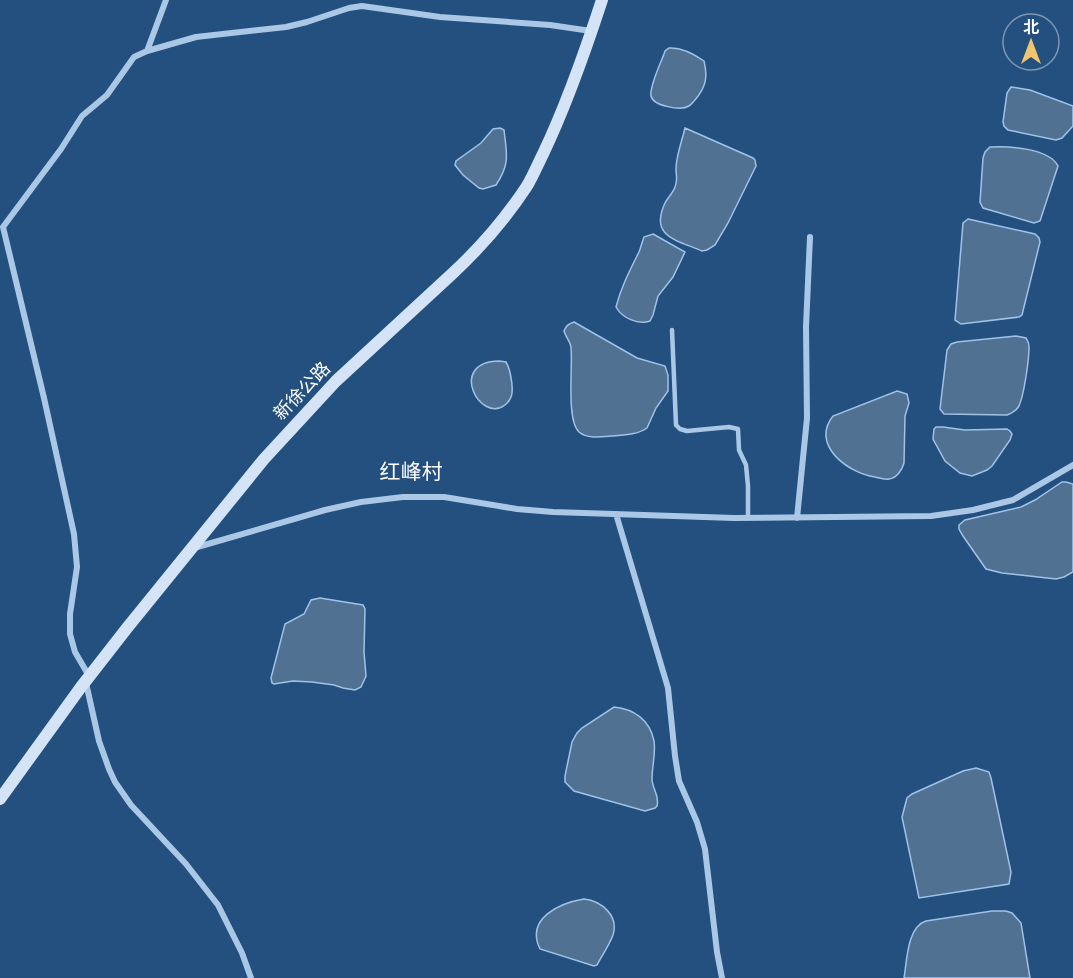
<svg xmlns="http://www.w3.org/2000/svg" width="1073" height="978" font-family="Lato,'Noto Sans SC',sans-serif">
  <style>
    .water { fill: #517193; stroke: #9ec3e7; stroke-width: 1.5 }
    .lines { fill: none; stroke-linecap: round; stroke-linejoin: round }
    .service { stroke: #aac8e6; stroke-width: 4.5 }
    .minor { stroke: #aac8e6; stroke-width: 6 }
    .secondary { stroke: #d4e4f6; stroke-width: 12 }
    .labels { text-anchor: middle; stroke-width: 4.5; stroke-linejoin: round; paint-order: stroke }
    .street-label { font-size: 18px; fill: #fff; stroke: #245080 }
    .quarter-label { font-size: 21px; fill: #fff; stroke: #245080 }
  </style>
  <rect width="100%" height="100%" fill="#245080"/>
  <path class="water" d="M 669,48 C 682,47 694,54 704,61 C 708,77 706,87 695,100 C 693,102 691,105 689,106 C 681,111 653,106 651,96 C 649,86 662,61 665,51 Z
    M 1011,87 L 1030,90 L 1073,106 L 1073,126 L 1062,138 L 1056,140 L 1008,130 L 1004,126 L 1003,122 L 1007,93 Z
    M 500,128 L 504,130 C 507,155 510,164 496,185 L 483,189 L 479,188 L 463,175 L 455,165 L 456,161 L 481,143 L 493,129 Z
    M 685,128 L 753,158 L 755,160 L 756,166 L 728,223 L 715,245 L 707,250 L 702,251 C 677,240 649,237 665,203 C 668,197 673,193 675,187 C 678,181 676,175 676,169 C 676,156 682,141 685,128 Z
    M 990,147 C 1008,146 1049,148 1058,166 L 1040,221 L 1034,223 L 983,208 L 980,202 L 983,158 L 985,152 Z
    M 968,219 L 1035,234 L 1039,238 L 1040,242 L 1022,315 L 1019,317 L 961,324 L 955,320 L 963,223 Z
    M 653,234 L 685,252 L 673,277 L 658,296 L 653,315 L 650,321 C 638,325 622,318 616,307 C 621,287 630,270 639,252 C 641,247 642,242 644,237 Z
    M 574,322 L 637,358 L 665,366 L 668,375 L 668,391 L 656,408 L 647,428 C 637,435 624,435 611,436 C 601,437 587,439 579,432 C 566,420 573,366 571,348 C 571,342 566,338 564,331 C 566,326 568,324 574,322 Z
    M 1016,336 L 1026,338 C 1028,342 1029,342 1029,347 C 1029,360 1024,395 1019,406 C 1016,411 1012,413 1007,415 L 944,414 L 940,409 L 947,350 L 951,344 L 957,342 Z
    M 499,361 L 506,362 C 510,368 513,385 512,393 C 512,397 508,403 505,405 C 480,424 447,362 499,361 Z
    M 897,391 L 907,394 L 909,403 L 905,416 L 904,463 C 902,470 897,478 889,479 C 885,480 879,478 875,477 C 848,473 810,445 833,416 Z
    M 936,427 L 943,427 L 965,430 L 1007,429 L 1010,431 L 1012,434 L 1010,440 L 992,466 L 987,470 L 972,476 L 960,473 L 945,461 L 933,439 L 934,429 Z
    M 1062,482 L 1066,482 L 1073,484 L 1073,572 L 1064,577 L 1056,579 L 1002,573 L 986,569 L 963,536 L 959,529 L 959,525 L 965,520 L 1021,507 L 1035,500 Z
    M 320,598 L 363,605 L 365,609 L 364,652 L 366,676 L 361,687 L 355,690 L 343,688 L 334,685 L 312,682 L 293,681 L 274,684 L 272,683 L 271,678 L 285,624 L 304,614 L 311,600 Z
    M 614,707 C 634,709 650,720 654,741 C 656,753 652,766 652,779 C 652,789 660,795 657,806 L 655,808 L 645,811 L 574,791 L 565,782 L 565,776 L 572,742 L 577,733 L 582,728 Z
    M 976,768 L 989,772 L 991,778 L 1011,872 L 1009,884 L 919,898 L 902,817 L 907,798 L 912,794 L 963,771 Z
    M 584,899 C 602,901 619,916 613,935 C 609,946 602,955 597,965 L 594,966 L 540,949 C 525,918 560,903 584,899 Z
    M 992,911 L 1006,911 L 1012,913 L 1021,923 L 1030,978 L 904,978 C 907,961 907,927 926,921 Z"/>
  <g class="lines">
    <path class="service" d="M 672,330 L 676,425 L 680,429 L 687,431 L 729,427 L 738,429 L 739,450 L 746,465 L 748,486 L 748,518"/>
    <path class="minor" d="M 147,51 L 166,0
      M 616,514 L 668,688 L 675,756 L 679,781 L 697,822 L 705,849 L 717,952 L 722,978
      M 797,518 L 807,418 L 806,327 L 810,237
      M 194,548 L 325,510 L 361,502 L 403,497 L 444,497 L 517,509 L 553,512 L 734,518 L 931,516 L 973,510 L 1013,500 L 1073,465
      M 89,676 L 75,652 L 70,634 L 70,614 L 77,567 L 74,534 L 44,398 L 3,227 L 61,149 L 82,116 L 107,95 L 134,57 L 147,51 L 196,37 L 286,27 L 307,22 L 349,8 L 362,6 L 440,17 L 550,25 L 591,31
      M 86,683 L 99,741 L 109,769 L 115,782 L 131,805 L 186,864 L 218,905 L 242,953 L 251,978"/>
    <path class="secondary" d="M 0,799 L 81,687 L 127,628 L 264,459 L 336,381 L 453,273 C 481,247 506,218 527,186 C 533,176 538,164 543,154 C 567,104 585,52 602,0"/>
  </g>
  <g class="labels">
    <g class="street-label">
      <text transform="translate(302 391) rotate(-46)" y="6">新徐公路</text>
    </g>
    <g class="quarter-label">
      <text x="411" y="479">红峰村</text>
    </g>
  </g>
  <g transform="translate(1031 42)"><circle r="28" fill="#245080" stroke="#7c96b3" stroke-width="1.5"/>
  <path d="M0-4.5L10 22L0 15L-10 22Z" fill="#f1c56e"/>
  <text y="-9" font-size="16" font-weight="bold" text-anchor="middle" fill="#ffffff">北</text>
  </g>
</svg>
